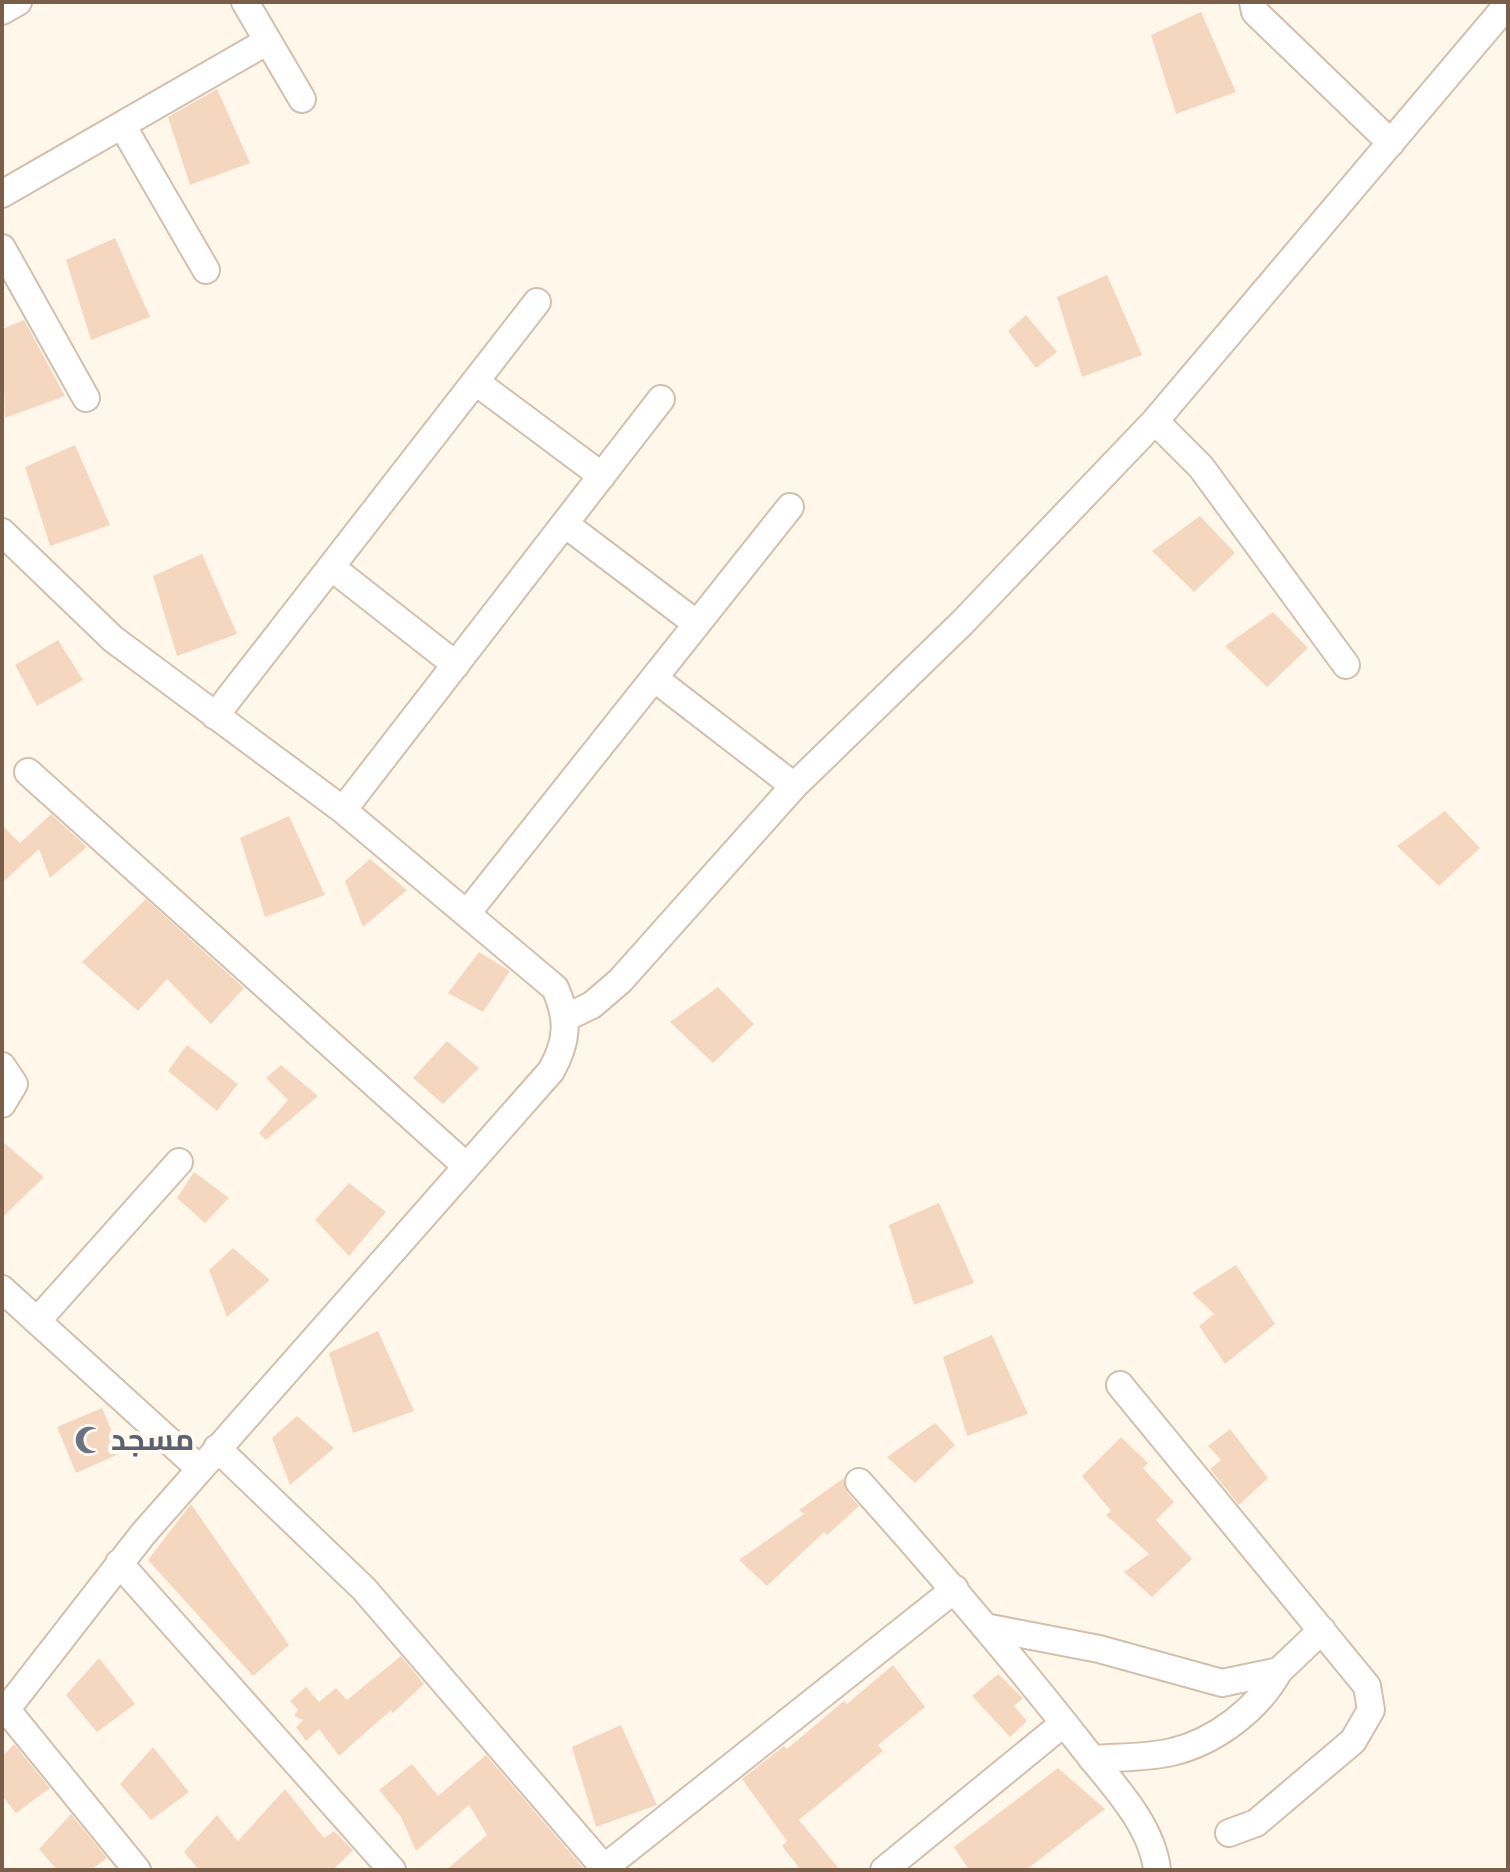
<svg xmlns="http://www.w3.org/2000/svg" width="1510" height="1872" font-family="'Space Grotesk',Cairo,sans-serif">
  <style>
    .building { fill: #f5d7c0 }
    .lines { fill: none; stroke-linecap: round; stroke-linejoin: round }
    .street-casing { stroke: #d2bfae; stroke-width: 30 }
    .street { stroke: #fff; stroke-width: 26 }
    .labels { text-anchor: middle; stroke-width: 8; stroke-linejoin: round; paint-order: stroke }
    .worship-label { font-size: 30px; font-weight: bold; fill: #5b616d; stroke: #fffaf2; text-anchor: start }
  </style>
  <rect width="100%" height="100%" fill="#fef7ea"/>
  <path class="building" d="M 1201,12 L 1236,92 L 1176,114 L 1151,35 Z
    M 217,89 L 250,163 L 190,185 L 168,117 Z
    M 115,238 L 150,317 L 91,340 L 66,260 Z
    M 1107,275 L 1142,355 L 1082,377 L 1057,297 Z
    M 1026,315 L 1057,352 L 1036,368 L 1008,331 Z
    M 24,320 L 65,396 L 5,418 L 2,329 Z
    M 75,445 L 110,525 L 50,546 L 25,467 Z
    M 1200,516 L 1235,553 L 1194,592 L 1152,551 Z
    M 202,554 L 237,634 L 177,656 L 153,576 Z
    M 1273,612 L 1308,648 L 1267,687 L 1225,646 Z
    M 58,640 L 83,680 L 37,706 L 15,665 Z
    M 1445,811 L 1480,848 L 1439,886 L 1397,846 Z
    M 51,814 L 87,847 L 50,878 L 39,849 L 2,883 L 2,825 L 20,843 Z
    M 289,816 L 325,895 L 265,917 L 240,838 Z
    M 370,859 L 407,890 L 363,927 L 345,881 Z
    M 146,899 L 244,988 L 211,1024 L 167,979 L 138,1011 L 82,962 Z
    M 479,952 L 510,971 L 483,1012 L 448,993 Z
    M 718,987 L 754,1024 L 713,1063 L 670,1022 Z
    M 447,1041 L 479,1068 L 443,1104 L 413,1078 Z
    M 187,1045 L 238,1084 L 217,1111 L 168,1071 Z
    M 281,1065 L 318,1096 L 266,1140 L 259,1133 L 288,1100 L 266,1078 Z
    M 2,1141 L 44,1177 L 2,1218 Z
    M 194,1172 L 229,1198 L 205,1223 L 177,1198 Z
    M 349,1183 L 386,1212 L 349,1256 L 315,1220 Z
    M 939,1203 L 974,1283 L 914,1305 L 889,1225 Z
    M 233,1248 L 270,1280 L 227,1317 L 209,1270 Z
    M 1236,1265 L 1275,1324 L 1225,1364 L 1199,1326 L 1214,1314 L 1192,1293 Z
    M 378,1331 L 414,1411 L 353,1433 L 329,1353 Z
    M 992,1335 L 1028,1414 L 967,1436 L 943,1357 Z
    M 102,1408 L 121,1453 L 76,1473 L 57,1427 Z
    M 297,1416 L 334,1448 L 290,1485 L 272,1438 Z
    M 935,1423 L 955,1445 L 915,1483 L 887,1457 Z
    M 1230,1429 L 1268,1478 L 1239,1505 L 1210,1469 L 1221,1460 L 1208,1446 Z
    M 1121,1437 L 1148,1463 L 1143,1468 L 1174,1502 L 1156,1520 L 1192,1559 L 1152,1597 L 1124,1572 L 1149,1554 L 1106,1515 L 1111,1511 L 1082,1476 Z
    M 844,1478 L 847,1492 L 859,1506 L 827,1535 L 824,1532 L 767,1586 L 739,1560 L 804,1514 L 799,1510 Z
    M 191,1504 L 289,1645 L 253,1676 L 148,1560 Z
    M 401,1656 L 424,1684 L 393,1713 L 391,1710 L 339,1756 L 319,1729 L 306,1741 L 296,1727 L 303,1720 L 294,1716 L 298,1710 L 290,1701 L 306,1687 L 319,1702 L 336,1688 L 347,1700 Z
    M 99,1658 L 135,1704 L 97,1732 L 66,1695 Z
    M 893,1665 L 925,1707 L 878,1745 L 883,1751 L 799,1820 L 840,1870 L 801,1870 L 782,1846 L 787,1841 L 742,1779 L 784,1746 L 787,1749 L 844,1701 L 847,1704 Z
    M 998,1674 L 1023,1698 L 1014,1706 L 1027,1721 L 1010,1737 L 972,1696 Z
    M 621,1725 L 657,1805 L 596,1827 L 572,1747 Z
    M 14,1744 L 50,1788 L 16,1813 L 2,1796 L 2,1757 Z
    M 153,1747 L 189,1792 L 151,1820 L 120,1784 Z
    M 486,1755 L 585,1870 L 446,1870 L 487,1835 L 469,1805 L 416,1851 L 401,1817 L 379,1790 L 412,1764 L 438,1796 Z
    M 1058,1768 L 1105,1809 L 1026,1870 L 969,1870 L 954,1847 Z
    M 285,1789 L 324,1838 L 334,1831 L 353,1850 L 333,1870 L 199,1870 L 184,1852 L 217,1815 L 238,1841 Z
    M 71,1814 L 107,1858 L 91,1870 L 57,1870 L 39,1849 Z"/>
  <g class="lines">
    <defs>
      <path id="street" d="M 245,2 L 302,99
        M 1253,2 L 1255,12 L 1391,143
        M 2,11 L 18,2
        M 122,125 L 206,270
        M 2,194 L 266,42
        M 2,248 L 86,398
        M 476,382 L 602,476
        M 1155,421 L 1201,467 L 1346,665
        M 565,524 L 697,624
        M 2,532 L 113,639 L 343,810 L 555,988 C 569,1019 568,1041 551,1071 L 143,1534 L 2,1715
        M 331,567 L 456,665
        M 654,678 L 794,786
        M 215,716 L 537,302
        M 28,772 L 465,1165
        M 343,810 L 661,399
        M 468,912 L 790,507
        M 565,1018 L 592,1005 L 620,981 L 794,786 L 962,623 L 1155,421 L 1508,4
        M 2,1066 L 14,1084 L 2,1104
        M 2,1289 L 200,1469
        M 37,1321 L 179,1162
        M 1120,1385 L 1367,1686 L 1371,1710 L 1353,1741 L 1256,1823 L 1229,1833
        M 217,1448 L 364,1589 L 606,1870
        M 859,1482 C 935,1567 1009,1653 1079,1742 C 1107,1779 1152,1822 1157,1870
        M 119,1563 L 392,1870
        M 985,1627 L 1099,1649 L 1222,1683 L 1279,1671 L 1322,1630
        M 6,1709 L 137,1870
        M 1092,1759 C 1118,1757 1147,1758 1172,1752 C 1215,1742 1258,1709 1279,1671
        M 604,1868 L 955,1589
        M 884,1870 L 1064,1723"/>
    </defs>
    <use href="#street" class="street-casing"/>
    <use href="#street" class="street"/>
  </g>
  <defs>
    <symbol id="mosque-bare" viewBox="-9 -9 18 18"><path d="M3.5-4.9A6 6 0 1 0 3.5 4.9A5 5 0 1 1 3.5-4.9Z" fill="#6b7280" stroke="#fffaf2" stroke-width="2.5" paint-order="stroke"/></symbol>
  </defs>
  <g fill-rule="evenodd">
    <use href="#mosque-bare" x="69" y="1420" width="40" height="40"/>
  </g>
  <g class="labels">
    <g class="worship-label">
      <text x="111" y="1450">مسجد</text>
    </g>
  </g>
  <rect width="1510" height="1872" fill="none" stroke="#7b5e4a" stroke-width="8"/>
</svg>
